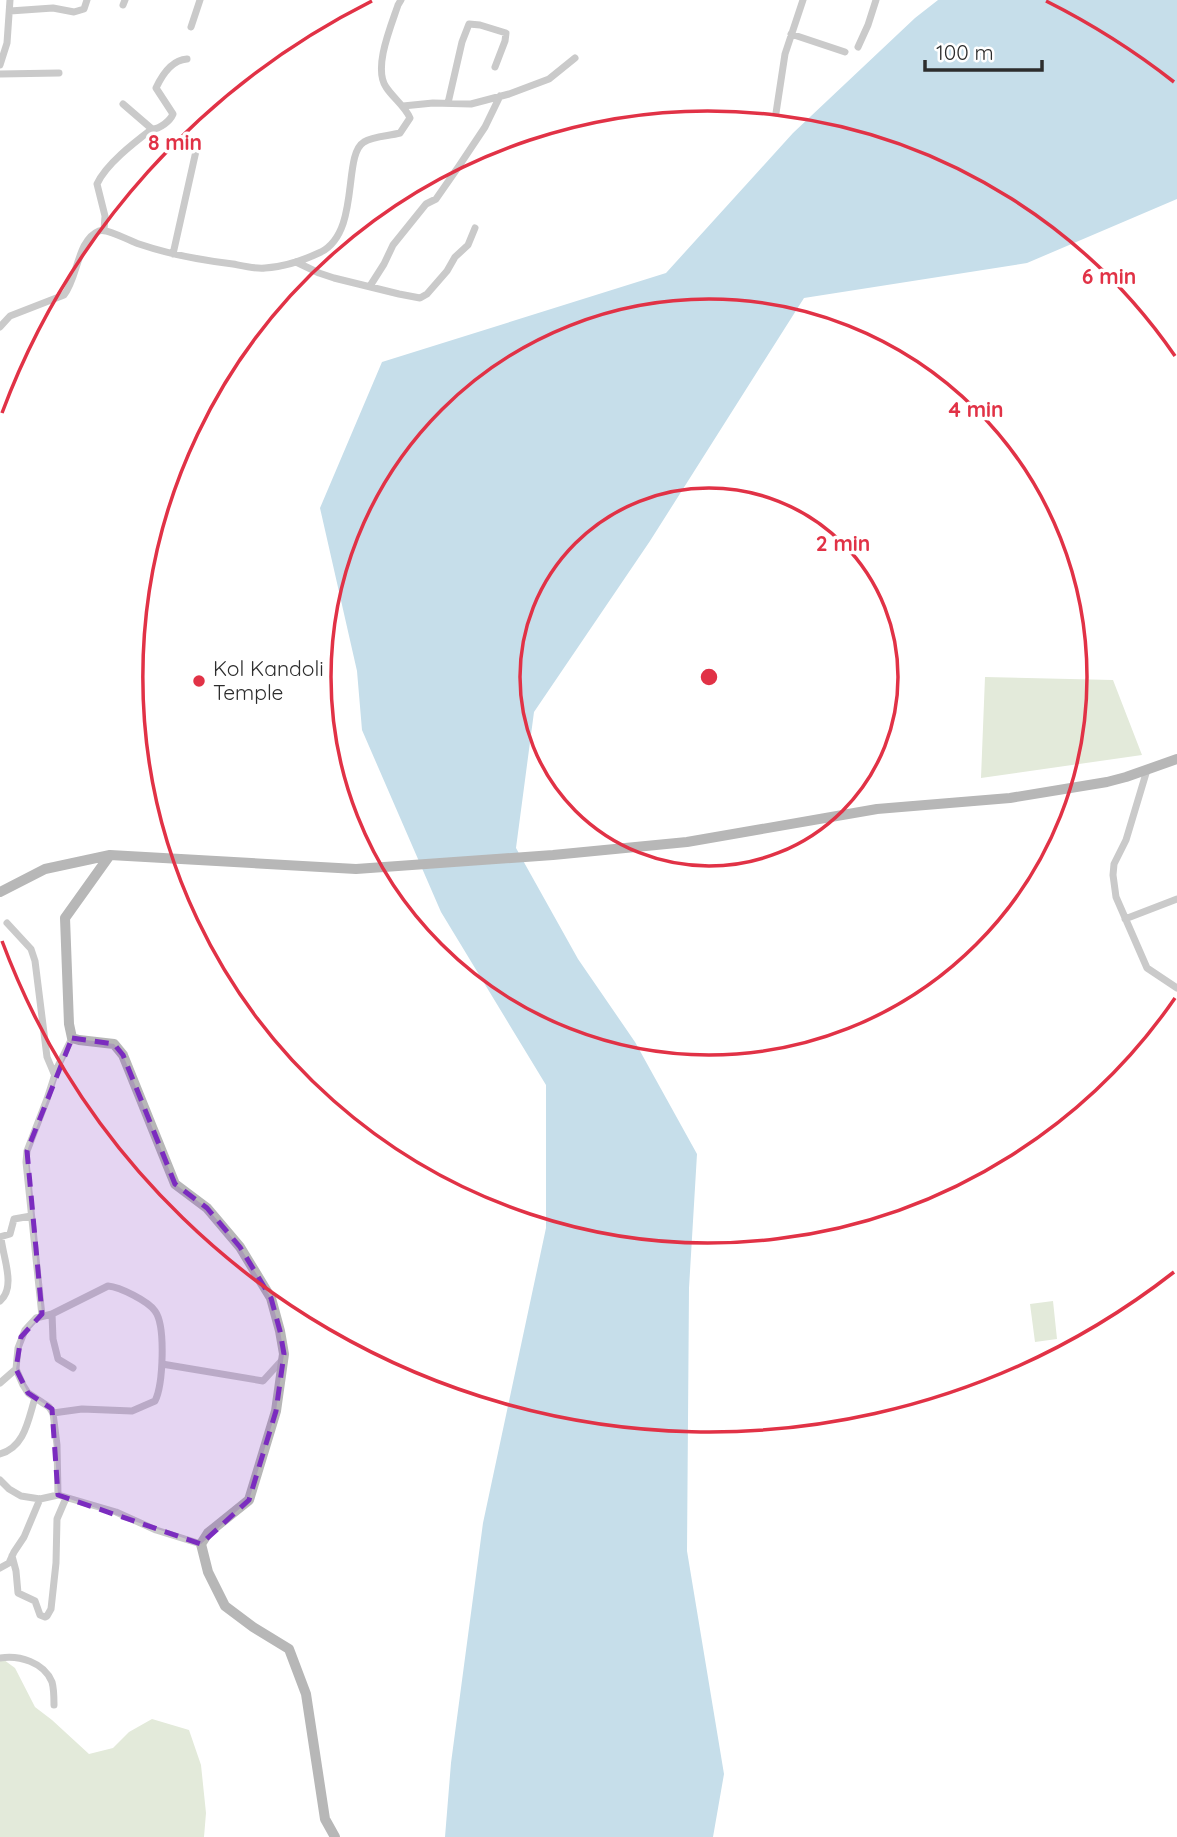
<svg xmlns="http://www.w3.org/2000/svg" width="1177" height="1837" font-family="Quicksand,sans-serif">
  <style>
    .green { fill: #e3eada }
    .water { fill: #c6deea }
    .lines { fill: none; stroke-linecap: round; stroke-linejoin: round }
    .minor { stroke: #cacaca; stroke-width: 7 }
    .secondary { stroke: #b7b7b7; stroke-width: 10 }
    .marked { fill: #7b2cbf; fill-opacity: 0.2; stroke: #7b2cbf; stroke-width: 5; stroke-dasharray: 14 9; stroke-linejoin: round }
    .ring { fill: none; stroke: #e13246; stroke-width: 3.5 }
    .poi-dot { fill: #e13246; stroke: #fff; stroke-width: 2.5 }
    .labels { text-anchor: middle; stroke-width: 7; stroke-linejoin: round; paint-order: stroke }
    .poi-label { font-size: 21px; fill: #2d2d2d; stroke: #fff; text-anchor: start }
    .centre { fill: #e13246; stroke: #fff; stroke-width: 3.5 }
    .ring-label { font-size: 21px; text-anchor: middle; font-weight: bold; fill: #e13246; stroke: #fff; stroke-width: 7; stroke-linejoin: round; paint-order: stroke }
  </style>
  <rect width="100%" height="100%" fill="#fff"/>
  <path class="green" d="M 985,677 L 1113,680 L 1142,755 L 981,778 Z
    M 1053,1301 L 1057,1339 L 1035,1342 L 1030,1304 Z
    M 0,1657 L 15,1668 L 35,1707 L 52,1720 L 89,1754 L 113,1748 L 129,1732 L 152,1719 L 189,1730 L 201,1765 L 206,1813 L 204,1837 L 0,1837 Z"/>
  <path class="water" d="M 938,0 L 1177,0 L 1177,199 L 1027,263 L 804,298 L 650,541 L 534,712 L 516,848 L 578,959 L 635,1042 L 697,1154 L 689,1288 L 687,1551 L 724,1774 L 713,1837 L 445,1837 L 451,1763 L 483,1523 L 546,1228 L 546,1085 L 441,912 L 362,730 L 357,671 L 320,508 L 382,362 L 666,273 L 793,133 L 915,18 Z"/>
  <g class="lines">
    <path class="minor" d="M 123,5 L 125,0
      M 10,11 L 53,8 L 74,12 L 84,9 L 87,0
      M 191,27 L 200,0
      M 791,34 L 845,52
      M 858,47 L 868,25 L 876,0
      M 0,65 L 7,43 L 10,0
      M 0,74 L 59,73
      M 448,103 L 462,42 L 469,24 L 480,25 L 506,33 L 505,41 L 495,67
      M 123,104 L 152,129 C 160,129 170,121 173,114 L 156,88 C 162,75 172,60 187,59
      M 403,106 L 433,103 L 471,104 L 509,94 L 549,79 L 575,58
      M 776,113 L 785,54 L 803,0
      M 104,230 L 105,216 L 97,184 C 106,164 135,142 152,129
      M 173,254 L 196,151
      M 296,262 L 319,273 L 334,278 L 399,294 L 420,298 L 427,294 L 447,271 L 455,257 L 468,245 L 475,228
      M 370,286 L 384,264 L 393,245 L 426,204 L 436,199 L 459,166 L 485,127 L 500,96
      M 0,327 L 10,316 L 64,295 C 78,278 77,240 99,231 C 107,228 130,241 139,244 C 171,255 200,260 233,264 C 243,266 255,269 265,268 C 283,267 304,260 321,252 C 361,231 342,155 364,142 C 373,136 389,136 400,133 L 410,118 C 405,106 393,98 386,87 C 373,68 391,26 398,5 L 401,0
      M 1147,770 L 1126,840 L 1114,864 L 1113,875 L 1116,897 L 1147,968 L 1177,988
      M 1125,919 L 1177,899
      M 7,923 L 31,949 L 35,961 L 47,1057 L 55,1076
      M 0,1237 L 10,1234 L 14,1219 L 31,1216
      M 0,1301 C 17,1287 2,1255 1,1237
      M 52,1314 L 53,1339 L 58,1359 L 73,1368
      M 42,1316 L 26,1162 L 27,1151 L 47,1099 L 57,1068 L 72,1038
      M 162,1364 L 263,1381 L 283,1359
      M 0,1383 L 16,1369
      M 53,1413 L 82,1409 L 132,1411 L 155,1401 C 163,1385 166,1326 155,1311 C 148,1301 120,1287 108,1286 L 52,1314 L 36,1318 L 25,1330 L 18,1348 L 16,1369 L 23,1385 L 28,1393 L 49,1407 L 53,1413 L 57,1445 L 58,1495
      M 0,1454 C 25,1447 28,1420 35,1398
      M 0,1480 L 9,1489 L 21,1496 L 40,1499 L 58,1495 L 116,1512 L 156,1530 L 201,1544
      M 12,1556 L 16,1571 L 18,1593 L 35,1601 L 40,1615 L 45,1617 L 47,1616 L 51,1609 L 56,1563 L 57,1519 L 66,1498
      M 0,1568 L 9,1563 L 14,1552 L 24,1537 L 40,1499
      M 0,1658 C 19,1655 44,1662 52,1682 C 54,1689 54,1698 54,1705"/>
    <path class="secondary" d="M 110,855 L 65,918 L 69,1024 L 72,1038 L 79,1040 L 114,1044 L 123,1055 L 175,1184 L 207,1208 L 240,1247 L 271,1298 L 280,1331 L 284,1354 L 276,1411 L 249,1500 L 208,1533 L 201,1544 L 208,1572 L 225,1606 L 253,1627 L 289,1649 L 306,1694 L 325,1819 L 335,1837
      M 0,892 L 45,869 L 110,855 L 356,869 L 553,855 L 687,842 L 877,809 L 1010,798 L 1107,782 L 1126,777 L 1177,759"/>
  </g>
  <path class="marked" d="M 72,1038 L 114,1044 L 123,1055 L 175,1184 L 207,1208 L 240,1247 L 271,1298 L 280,1331 L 284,1354 L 276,1411 L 249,1500 L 201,1544 L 58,1495 L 52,1409 L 28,1393 L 16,1369 L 21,1337 L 42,1314 L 27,1151 Z"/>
  <g class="ring">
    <circle cx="709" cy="677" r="189"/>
    <circle cx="709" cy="677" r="378"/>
    <path d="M1175 998A566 566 0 1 1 1175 356"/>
    <path d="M1174 1272A755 755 0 0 1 2 941M2 413A755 755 0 0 1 372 1M1046 1A755 755 0 0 1 1174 82"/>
  </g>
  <circle class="poi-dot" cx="199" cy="681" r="7"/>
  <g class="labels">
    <g class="poi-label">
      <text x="213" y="676">Kol Kandoli<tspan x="213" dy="24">Temple</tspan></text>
    </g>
  </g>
  <circle cx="709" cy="677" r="10" class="centre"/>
  <g class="ring-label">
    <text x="175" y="150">8 min</text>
    <text x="1109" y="284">6 min</text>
    <text x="976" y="417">4 min</text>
    <text x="843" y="551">2 min</text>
  </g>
  <path d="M925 60v10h117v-10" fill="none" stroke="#2d2d2d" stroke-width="3.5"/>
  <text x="936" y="60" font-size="21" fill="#2d2d2d" stroke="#ffffff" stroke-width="5" paint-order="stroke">100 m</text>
</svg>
